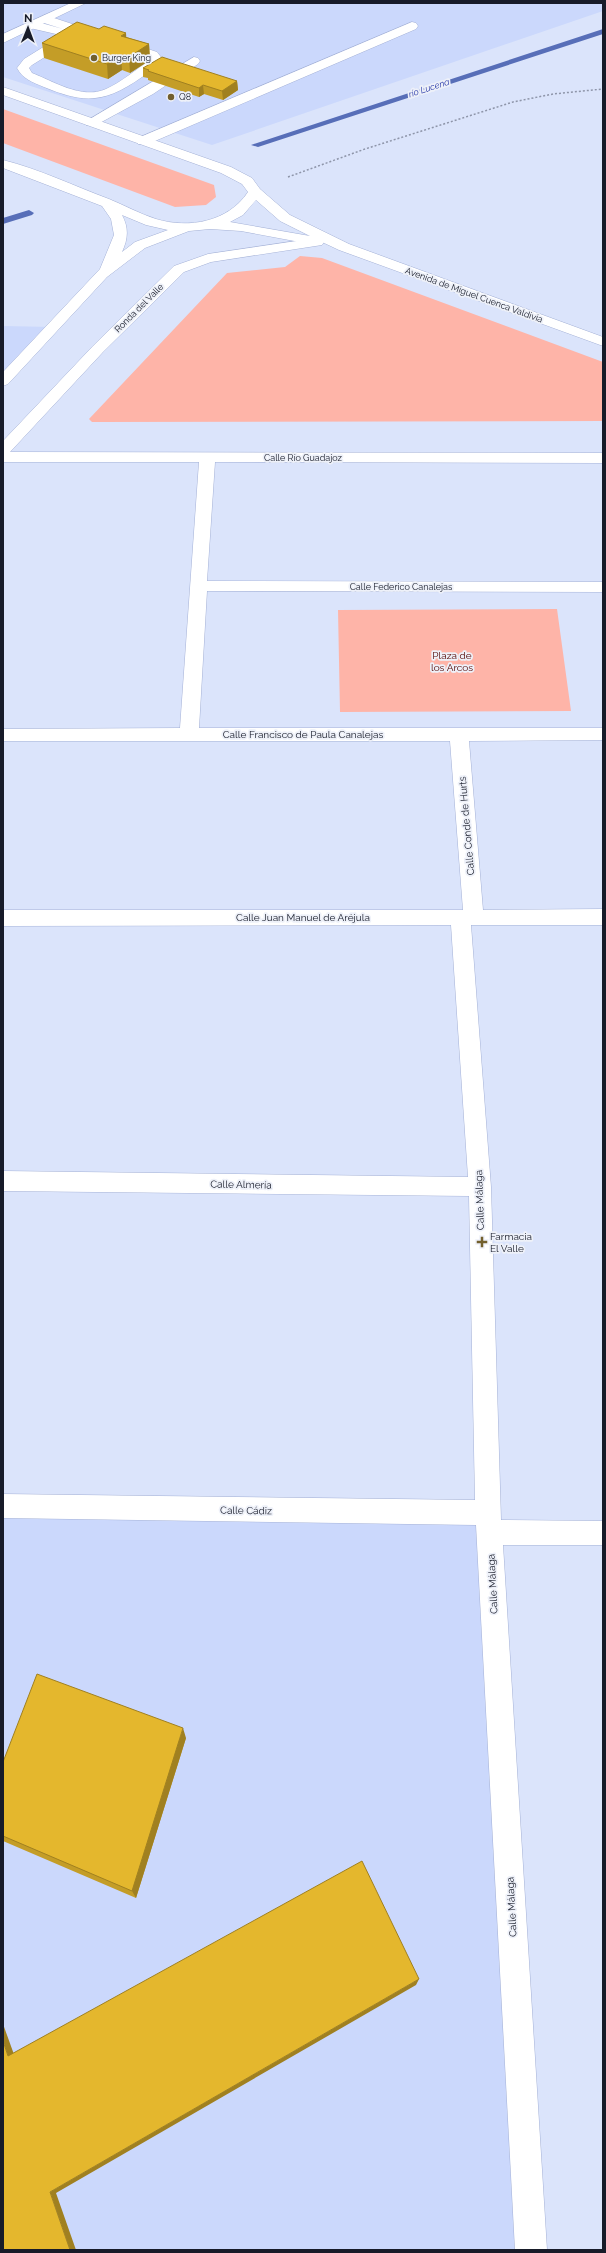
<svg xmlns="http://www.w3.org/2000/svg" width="606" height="2253" font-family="Raleway,sans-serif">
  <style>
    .built { fill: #cbd8fc }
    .green { fill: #feb4a8 }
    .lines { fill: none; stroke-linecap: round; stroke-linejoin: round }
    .stream { fill: #576eb8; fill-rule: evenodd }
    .service-casing { stroke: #a4b1d6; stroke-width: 1 }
    .minor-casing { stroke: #a4b1d6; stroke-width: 1 }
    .tertiary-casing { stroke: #a4b1d6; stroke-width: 1 }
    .path { stroke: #8e95a9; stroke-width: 1.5; stroke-dasharray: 2 2; stroke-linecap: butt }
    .service { fill: #fff; fill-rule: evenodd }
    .minor { fill: #fff; fill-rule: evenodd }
    .tertiary { fill: #fff; fill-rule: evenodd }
    .wall { fill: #c49d27 }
    .shaded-wall { fill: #a08020 }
    .building { fill: #e4b72d; stroke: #a08020 }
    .poi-dot { fill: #725f2d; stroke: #eef1f9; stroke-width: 1.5 }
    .labels { text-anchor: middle; stroke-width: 3.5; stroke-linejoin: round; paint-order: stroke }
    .far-poi-label { font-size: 9px; fill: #171b29; stroke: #eef1f9; text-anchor: start }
    .far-water-label { font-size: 9px; font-style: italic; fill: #2536a8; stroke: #eef1f9 }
    .far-street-label { font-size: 9px; fill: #171b29; stroke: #eef1f9 }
    .park-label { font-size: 10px; fill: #530503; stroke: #eef1f9 }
    .street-label { font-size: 10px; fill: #171b29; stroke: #eef1f9 }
    .poi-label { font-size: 10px; fill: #171b29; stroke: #eef1f9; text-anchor: start }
  </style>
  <rect width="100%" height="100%" fill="#dbe4fb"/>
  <path class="built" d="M 3,3 L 603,3 L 603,11 L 212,145 L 3,77 Z
    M 3,326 L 53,327 L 3,381 Z
    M 3,1506 L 489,1513 L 531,2250 L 3,2250 Z"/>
  <path class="green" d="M 3,109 L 214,185 L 216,197 L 206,205 L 175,207 L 3,143 Z
    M 300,256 L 322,258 L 603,362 L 603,421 L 92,422 L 89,419 L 227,273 L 285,267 Z
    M 557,609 L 571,711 L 340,712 L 338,610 Z"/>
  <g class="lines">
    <path class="stream" d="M 603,29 L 603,34 L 258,147 L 251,145 Z
      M 29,210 L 34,213 L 32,215 L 3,224 L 3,218 Z"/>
    <defs>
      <path id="service" d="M 45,15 L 157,52 L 164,61 C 159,68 149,73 142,77 C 105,103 85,104 44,87 C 32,82 23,79 17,68 L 24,59 L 58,38 L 56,34 L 30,28 L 28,25 L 34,21 L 63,29 L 41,22 L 39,19 ZM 65,30 L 149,58 L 151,60 C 136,69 122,82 106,89 C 82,100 53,81 32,73 L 29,68 L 32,65 L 69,42 L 71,39 Z
        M 412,22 L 416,23 L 418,26 L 416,29 L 148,144 L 138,144 L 137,141 L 138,138 Z
        M 194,57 L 198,58 L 200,61 L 198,64 L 153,94 L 96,125 L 86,125 L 85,122 Z"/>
      <path id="minor" d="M 317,238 L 324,242 L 322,245 L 211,262 L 184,272 L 103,352 L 10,452 L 603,453 L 603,463 L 215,462 L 207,581 L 603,582 L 603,592 L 207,591 L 199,728 L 603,728 L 603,740 L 469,741 L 483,910 L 603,909 L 603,925 L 471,925 L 491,1187 L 501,1520 L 603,1521 L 603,1545 L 503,1545 L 547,2250 L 515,2250 L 476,1525 L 3,1518 L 3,1494 L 475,1500 L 469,1196 L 3,1191 L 3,1171 L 468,1177 L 451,925 L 3,926 L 3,910 L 463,910 L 450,741 L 3,741 L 3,729 L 180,728 L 199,462 L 3,462 L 3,441 L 93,346 L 174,266 L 208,254 Z"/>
      <path id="tertiary" d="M 71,3 L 86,3 L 3,43 L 3,34 Z
        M 3,87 L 231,167 L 252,178 L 260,189 L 290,215 L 349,244 L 603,337 L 603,346 L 339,250 L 322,242 L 316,245 L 241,231 L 210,229 L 189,231 L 145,248 L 107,277 L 8,384 L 3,386 L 3,372 L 100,269 L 114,235 L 111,219 L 102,206 L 3,168 L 3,160 C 39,169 74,186 109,199 C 124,205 140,214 156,219 C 189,229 228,222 248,192 L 242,184 L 221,173 L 3,95 ZM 256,200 L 280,221 L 310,236 L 230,222 L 243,215 ZM 122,215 L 146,225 L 168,230 L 135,242 L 122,252 C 128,239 129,228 122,215 Z"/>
    </defs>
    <use href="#service" class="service-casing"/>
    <use href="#minor" class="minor-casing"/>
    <use href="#tertiary" class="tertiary-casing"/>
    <path class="path" d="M 288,177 L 365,149 L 513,102 L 553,94 L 603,89"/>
    <use href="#service" class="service"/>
    <use href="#minor" class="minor"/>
    <use href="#tertiary" class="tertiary"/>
  </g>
  <path class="wall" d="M 126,37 L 149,44 L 150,60 L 130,73 L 122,70 L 108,79 L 44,58 L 42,43 Z
    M 143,68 L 237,81 L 238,90 L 223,100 L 204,94 L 199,97 L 148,80 L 148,78 L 143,77 Z
    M 186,1738 L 136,1898 L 3,1841 L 3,1762 Z"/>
  <path class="shaded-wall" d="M 126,33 L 127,48 L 121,36 Z
    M 149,44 L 150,60 L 130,73 L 129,57 Z
    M 121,55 L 122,70 L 108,79 L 107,64 Z
    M 237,81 L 238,90 L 223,100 L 222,91 Z
    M 203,85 L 204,94 L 199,97 L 199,88 Z
    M 183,1728 L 186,1738 L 136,1898 L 132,1891 Z
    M 419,1979 L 416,1985 L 56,2193 L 76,2250 L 70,2250 L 50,2192 Z
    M 3,2024 L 16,2060 L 8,2056 L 3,2041 Z"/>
  <path class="building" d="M 77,22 L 99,29 L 104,26 L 126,33 L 121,36 L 149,44 L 129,57 L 121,55 L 107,64 L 42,43 Z
    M 162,57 L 237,81 L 222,91 L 203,85 L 199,88 L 148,71 L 149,70 L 143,68 Z
    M 37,1674 L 183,1728 L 132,1891 L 3,1836 L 3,1762 Z
    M 362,1861 L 419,1979 L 50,2192 L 70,2250 L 3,2250 L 3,2041 L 8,2056 Z"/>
  <g class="poi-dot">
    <circle cx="94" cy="58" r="4"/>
    <circle cx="171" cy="97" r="4"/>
    <path d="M480 1236h4v4h4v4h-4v4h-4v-4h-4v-4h4z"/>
  </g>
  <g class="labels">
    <g class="far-poi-label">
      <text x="102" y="61">Burger King</text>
      <text x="179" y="100">Q8</text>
    </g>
    <g class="far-water-label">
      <text transform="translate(429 88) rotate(-18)" y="3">río Lucena</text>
    </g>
    <g class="far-street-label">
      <text transform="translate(474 295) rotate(20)" y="3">Avenida de Miguel Cuenca Valdivia</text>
      <text transform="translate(139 308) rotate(-45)" y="3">Ronda del Valle</text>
      <text x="303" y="461">Calle Río Guadajoz</text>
      <text x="401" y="590">Calle Federico Canalejas</text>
    </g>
    <g class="park-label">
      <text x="452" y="659">Plaza de<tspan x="452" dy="12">los Arcos</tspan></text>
    </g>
    <g class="street-label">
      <text x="303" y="738">Calle Francisco de Paula Canalejas</text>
      <text transform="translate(466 826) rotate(-95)" y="4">Calle Conde de Hurts</text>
      <text x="303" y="921">Calle Juan Manuel de Aréjula</text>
      <text transform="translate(241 1184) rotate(1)" y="4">Calle Almería</text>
      <text transform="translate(479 1200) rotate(-92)" y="4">Calle Málaga</text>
      <text transform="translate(246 1510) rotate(1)" y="4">Calle Cádiz</text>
      <text transform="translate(492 1584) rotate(-93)" y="4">Calle Málaga</text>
      <text transform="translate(511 1907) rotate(-93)" y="4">Calle Málaga</text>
    </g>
    <g class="poi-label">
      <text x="490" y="1240">Farmacia<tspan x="490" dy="12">El Valle</tspan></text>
    </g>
  </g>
  <rect width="606" height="2253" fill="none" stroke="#171b29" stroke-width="8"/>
  <g transform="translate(28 28) rotate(1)" stroke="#eef1f9" stroke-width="3" paint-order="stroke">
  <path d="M0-3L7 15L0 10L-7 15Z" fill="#171b29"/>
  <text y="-6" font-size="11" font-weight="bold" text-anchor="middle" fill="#171b29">N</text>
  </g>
</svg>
